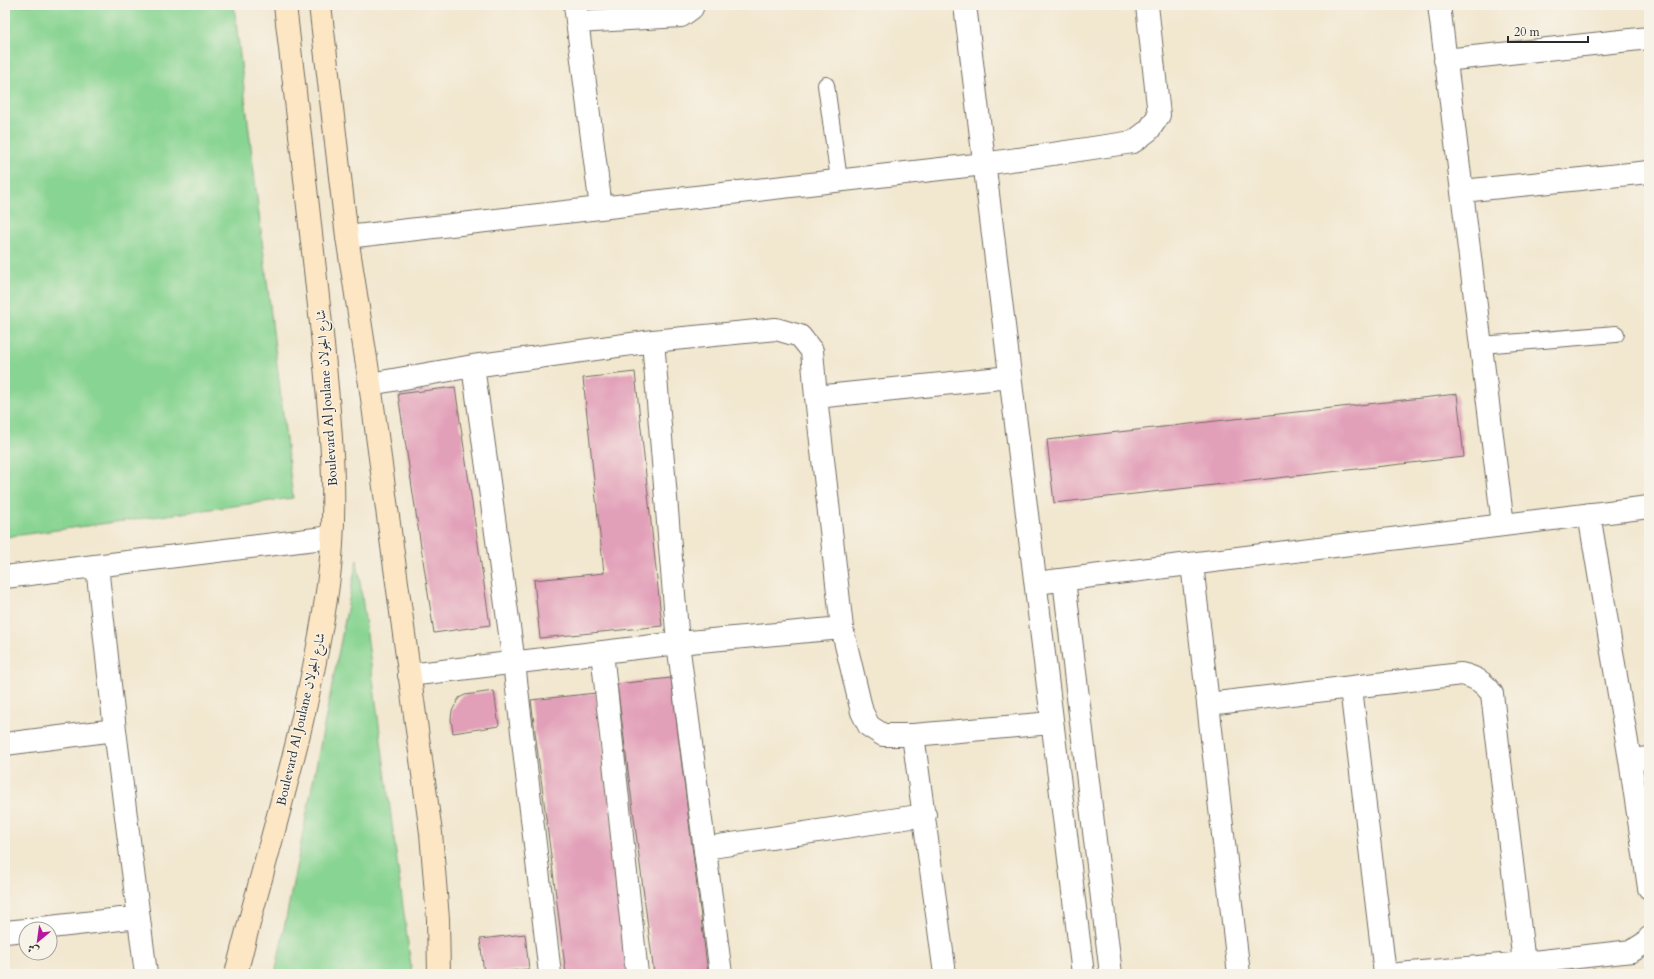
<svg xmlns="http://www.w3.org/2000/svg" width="1654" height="979" font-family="Cardo,Amiri,serif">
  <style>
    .green { fill: #88d492; stroke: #5a805e }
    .building { fill: #e29fb8 }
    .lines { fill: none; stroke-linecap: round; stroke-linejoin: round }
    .lane-casing { stroke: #716d64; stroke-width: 18 }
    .street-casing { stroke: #716d64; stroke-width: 24 }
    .secondary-casing { stroke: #716d64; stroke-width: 24 }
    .lane { stroke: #fff; stroke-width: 16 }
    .street { stroke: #fff; stroke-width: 22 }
    .secondary { stroke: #fce6c4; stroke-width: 22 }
    .labels { text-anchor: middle; stroke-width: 3; stroke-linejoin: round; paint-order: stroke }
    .street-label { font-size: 13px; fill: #2b2b2b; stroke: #f7f3e8 }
  </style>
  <rect width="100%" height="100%" fill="#f7f3e8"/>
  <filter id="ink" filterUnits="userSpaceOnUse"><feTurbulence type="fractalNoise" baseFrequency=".025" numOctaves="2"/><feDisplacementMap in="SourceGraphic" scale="8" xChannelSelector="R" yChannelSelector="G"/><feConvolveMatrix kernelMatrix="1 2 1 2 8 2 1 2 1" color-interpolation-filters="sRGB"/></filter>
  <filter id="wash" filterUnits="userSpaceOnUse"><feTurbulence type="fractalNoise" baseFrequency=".012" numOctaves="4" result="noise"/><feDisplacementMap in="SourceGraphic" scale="16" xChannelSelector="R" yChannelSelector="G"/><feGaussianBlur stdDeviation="0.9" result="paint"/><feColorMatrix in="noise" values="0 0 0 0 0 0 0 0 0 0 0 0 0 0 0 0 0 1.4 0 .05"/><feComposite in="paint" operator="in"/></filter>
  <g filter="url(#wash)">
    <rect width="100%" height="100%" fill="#f2e7cf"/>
    <path class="green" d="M 5,5 L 234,5 L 293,498 L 5,537 Z
      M 357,559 L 412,974 L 275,974 Z"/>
    <g id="blocks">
      <path class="building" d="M 635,372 L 662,626 L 540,638 L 534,580 L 604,573 L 583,378 Z
        M 455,387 L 490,625 L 434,633 L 398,394 Z
        M 1457,394 L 1464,457 L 1054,503 L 1047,440 Z
        M 671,678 L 708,974 L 654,974 L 617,684 Z
        M 494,691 L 499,726 L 453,733 L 451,719 L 452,711 L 459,698 L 465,695 Z
        M 596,693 L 632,974 L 566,974 L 531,700 Z
        M 525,934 L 529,969 L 484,974 L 480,939 Z"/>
    </g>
  </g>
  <g filter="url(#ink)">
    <use href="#blocks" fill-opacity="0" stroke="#716d64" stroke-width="1"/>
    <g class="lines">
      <defs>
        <path id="lane" d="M 826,85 L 839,180
          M 1481,345 L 1616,334"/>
        <path id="street" d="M 575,5 L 601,208
          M 965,5 L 1083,974
          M 1439,5 L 1503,525
          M 577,22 L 681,16 L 692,8 L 693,5
          M 1445,60 L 1649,38
          M 1462,191 L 1649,172
          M 347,237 L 984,164 L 1133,142 L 1149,130 L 1159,115 L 1147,5
          M 653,341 L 678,643 L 721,974
          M 473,366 L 514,663 L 550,974
          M 370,384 L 473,366 L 653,341 L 776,329 L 800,336 L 812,351 L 816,397 L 842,628 L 862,712 L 869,726 L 883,735 L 913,735 L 1052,723
          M 816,397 L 1010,377
          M 1589,514 L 1630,760 L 1649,888
          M 1192,564 L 1239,974
          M 97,566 L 115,730 L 146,974
          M 5,577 L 332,537
          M 1064,580 L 1111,974
          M 1036,583 L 1649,507
          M 602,652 L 637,974
          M 409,675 L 678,643 L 842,628
          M 1351,688 L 1385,974
          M 1208,704 L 1461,674 C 1475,677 1484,682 1492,694 L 1524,963
          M 913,735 L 945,974
          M 5,744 L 115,730
          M 1630,760 L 1649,758
          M 705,848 L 925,815
          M 33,929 L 138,917
          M 5,932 L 26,930
          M 1399,974 L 1524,963 L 1632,951 L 1645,943 L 1649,938"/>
        <path id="secondary" d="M 320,5 L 347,237 L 370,384 L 431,833 L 438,919 L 439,974
          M 236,974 C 268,845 310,717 328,585 C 340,498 329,410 321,324 C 310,218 297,111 285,5"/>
      </defs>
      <use href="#lane" class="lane-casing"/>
      <use href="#street" class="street-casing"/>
      <use href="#secondary" class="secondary-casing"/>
      <use href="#lane" class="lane"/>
      <use href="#street" class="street"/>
      <use href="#secondary" class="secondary"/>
    </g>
  </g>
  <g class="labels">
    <g class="street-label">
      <text transform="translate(326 398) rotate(-94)" y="5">Boulevard Al Joulane شارع الجولان</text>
      <text transform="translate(300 719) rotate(-77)" y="5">Boulevard Al Joulane شارع الجولان</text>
    </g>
  </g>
  <rect width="1654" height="979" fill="none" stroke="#f7f3e8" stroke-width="20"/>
  <g transform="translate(38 941) rotate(209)"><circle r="19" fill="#f7f3e8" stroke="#a5a39c"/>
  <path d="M0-3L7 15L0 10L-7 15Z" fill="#b5179e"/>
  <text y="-6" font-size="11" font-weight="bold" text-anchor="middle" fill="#2b2b2b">ش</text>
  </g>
  <path d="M1508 36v6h80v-6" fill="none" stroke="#2b2b2b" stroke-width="2"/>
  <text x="1514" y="36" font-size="12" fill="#2b2b2b" stroke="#f7f3e8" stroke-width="3" paint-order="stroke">20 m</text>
</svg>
